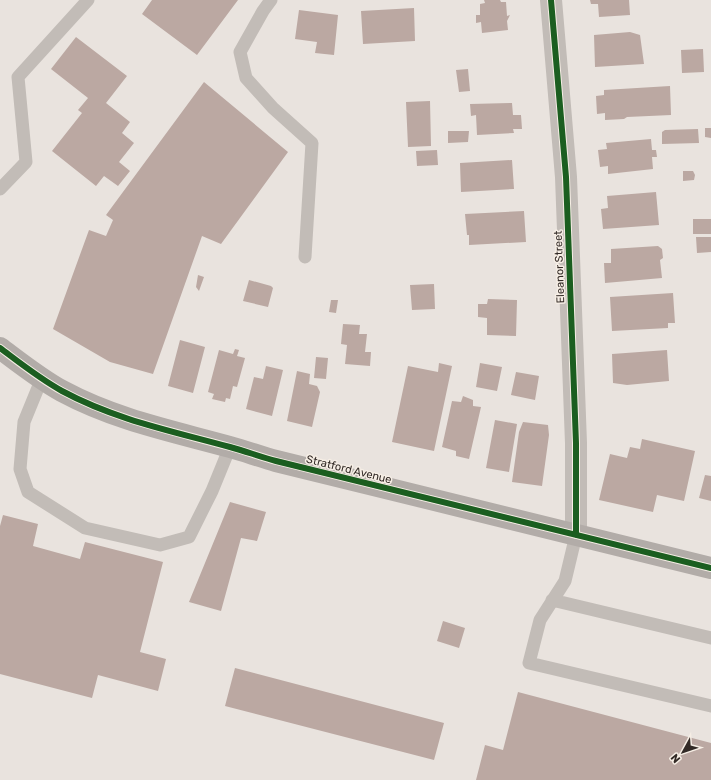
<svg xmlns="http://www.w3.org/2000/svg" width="711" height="780" font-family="Rubik,sans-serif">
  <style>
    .building { fill: #bba8a2 }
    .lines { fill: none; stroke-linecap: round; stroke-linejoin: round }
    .service { stroke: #c2bcb7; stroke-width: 13 }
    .minor { stroke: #c2bcb7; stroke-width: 22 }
    .secondary { stroke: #b2aca8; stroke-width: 22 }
    .cycleway-casing { stroke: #f6eee5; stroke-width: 8 }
    .cycleway { stroke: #1b5e20; stroke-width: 6 }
    .labels { text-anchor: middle; stroke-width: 3; stroke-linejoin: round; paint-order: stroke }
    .street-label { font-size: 11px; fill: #322a26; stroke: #f6eee5 }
  </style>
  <rect width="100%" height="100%" fill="#e9e3de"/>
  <path class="building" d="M 152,0 L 238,0 L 197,55 L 142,14 Z
    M 484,0 L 500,0 L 501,2 L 506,2 L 507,16 L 510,15 L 507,21 L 508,30 L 482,33 L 481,22 L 476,23 L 476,15 L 480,15 L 480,4 L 485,3 Z
    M 590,0 L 629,0 L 630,15 L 599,17 L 598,4 L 591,4 Z
    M 414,8 L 415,41 L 363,44 L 361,11 Z
    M 299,10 L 338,15 L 334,55 L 315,53 L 317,42 L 295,39 Z
    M 630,32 L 640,35 L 644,64 L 595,67 L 594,35 Z
    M 76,37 L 127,76 L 106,103 L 130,122 L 122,133 L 134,143 L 119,162 L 130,171 L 118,186 L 104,176 L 96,186 L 52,151 L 82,113 L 78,110 L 88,98 L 51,69 Z
    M 703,49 L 704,72 L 682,73 L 681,50 Z
    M 468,69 L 470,91 L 459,92 L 456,70 Z
    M 204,82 L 288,152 L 221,244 L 202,236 L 153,374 L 110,362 L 53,329 L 89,230 L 106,236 L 113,220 L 106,215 Z
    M 670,86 L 671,115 L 627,117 L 624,119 L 605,120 L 605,113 L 597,114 L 596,96 L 604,95 L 604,90 Z
    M 430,101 L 431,146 L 408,147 L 406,102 Z
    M 512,103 L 513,115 L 521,115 L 522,129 L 513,129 L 514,133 L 477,135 L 476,115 L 471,116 L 470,104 Z
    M 705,128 L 711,128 L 711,138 L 705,137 Z
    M 698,129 L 699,143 L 662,144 L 662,132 L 665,130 Z
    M 448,131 L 469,131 L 468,142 L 448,143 Z
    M 651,139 L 652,150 L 656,150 L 657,157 L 652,157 L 653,169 L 608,174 L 608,166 L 600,167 L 598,150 L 607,149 L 606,143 Z
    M 437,150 L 438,165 L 417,166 L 416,151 Z
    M 512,160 L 514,189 L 461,192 L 460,163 Z
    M 683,171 L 693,171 L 695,175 L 694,180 L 683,181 Z
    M 656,192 L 659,225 L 603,229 L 601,209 L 608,208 L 607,196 Z
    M 524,211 L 526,242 L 469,245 L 469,235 L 467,235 L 465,214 Z
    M 693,219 L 711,219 L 711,234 L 693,234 Z
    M 696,237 L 711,237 L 711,252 L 697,253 Z
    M 658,246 L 662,249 L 663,258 L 660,260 L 662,278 L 605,283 L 604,263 L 611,263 L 611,249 Z
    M 198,275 L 204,277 L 199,291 L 196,287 Z
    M 249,280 L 271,286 L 273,288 L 268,307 L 243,301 Z
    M 434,284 L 435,309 L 412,310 L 410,285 Z
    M 673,293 L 675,323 L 668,323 L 668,328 L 612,331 L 610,297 Z
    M 488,299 L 517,300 L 516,336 L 487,335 L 487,318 L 478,317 L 478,304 L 487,304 Z
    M 331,300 L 338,300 L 336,313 L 329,312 Z
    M 343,324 L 360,325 L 359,334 L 367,334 L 365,352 L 371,352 L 370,366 L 345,364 L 347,345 L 341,344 Z
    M 180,340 L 205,347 L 193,393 L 168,386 Z
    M 235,349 L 239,350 L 237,356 L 245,358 L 237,387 L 233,386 L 230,399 L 226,398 L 225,402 L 212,399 L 214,394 L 208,392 L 219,350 L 233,354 Z
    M 667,350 L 669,381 L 627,385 L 613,383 L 612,354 Z
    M 316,357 L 328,358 L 326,379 L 314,378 Z
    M 439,363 L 452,366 L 434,451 L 392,442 L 408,366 L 438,372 Z
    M 480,363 L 502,367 L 497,391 L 476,387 Z
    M 266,366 L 283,370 L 272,416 L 246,409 L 254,377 L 263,379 Z
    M 297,371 L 310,374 L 309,384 L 317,386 L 320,392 L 312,427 L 287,421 Z
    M 516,372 L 539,376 L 535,400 L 511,395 Z
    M 463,396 L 473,400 L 473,406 L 481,407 L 469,459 L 456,456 L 456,451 L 442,447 L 452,401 L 461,402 Z
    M 495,420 L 517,424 L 509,472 L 486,468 Z
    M 523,422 L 548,425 L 549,435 L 542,486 L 512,482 L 519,432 Z
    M 642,439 L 695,451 L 684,501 L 657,495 L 653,512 L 599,500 L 610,454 L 627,458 L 630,447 L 640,449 Z
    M 705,475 L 711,476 L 711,501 L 699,498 Z
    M 230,502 L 266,512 L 257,541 L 241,538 L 221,611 L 189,602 Z
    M 3,515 L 38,524 L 33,546 L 80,559 L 85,542 L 163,562 L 140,652 L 166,659 L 158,691 L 98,675 L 92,698 L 0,674 L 0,526 Z
    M 443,621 L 465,628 L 459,648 L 437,641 Z
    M 235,668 L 444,723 L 434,760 L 225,706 Z
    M 518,692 L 711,743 L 711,780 L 476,780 L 485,745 L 503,750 Z"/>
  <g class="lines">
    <path class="service" d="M 271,0 L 263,11 L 240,52 L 246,78 L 273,108 L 312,143 L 305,257
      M 0,189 L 26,162 L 18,77 L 88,0
      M 42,378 L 24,422 L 20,469 L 28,492 L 85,528 L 160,545 L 189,537 L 212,491 L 230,447
      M 576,535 L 565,581 L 540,620 L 529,663 L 711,706
      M 552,600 L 711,638"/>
    <path class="minor" d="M 551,0 L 566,177 L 576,443 L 576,535"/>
    <path class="secondary" d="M 0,348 C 20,363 40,379 62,391 C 116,420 172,431 230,447 C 245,451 261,457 276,461 L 711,568"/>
    <defs>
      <path id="cycleway" d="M 551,0 L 566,177 L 576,443 L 576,535
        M 0,348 C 20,363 40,379 62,391 C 116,420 172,431 230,447 C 245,451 261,457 276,461 L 711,568"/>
    </defs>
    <use href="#cycleway" class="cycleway-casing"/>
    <use href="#cycleway" class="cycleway"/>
  </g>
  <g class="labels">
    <g class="street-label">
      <text transform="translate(559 267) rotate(-92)" y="4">Eleanor Street</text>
      <text transform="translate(349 469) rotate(14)" y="4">Stratford Avenue</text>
    </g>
  </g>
  <g transform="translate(683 752) rotate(230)" stroke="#f6eee5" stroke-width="3" paint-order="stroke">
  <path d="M0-3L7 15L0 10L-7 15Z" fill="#322a26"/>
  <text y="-6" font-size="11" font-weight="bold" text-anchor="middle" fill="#322a26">N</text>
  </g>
</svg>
